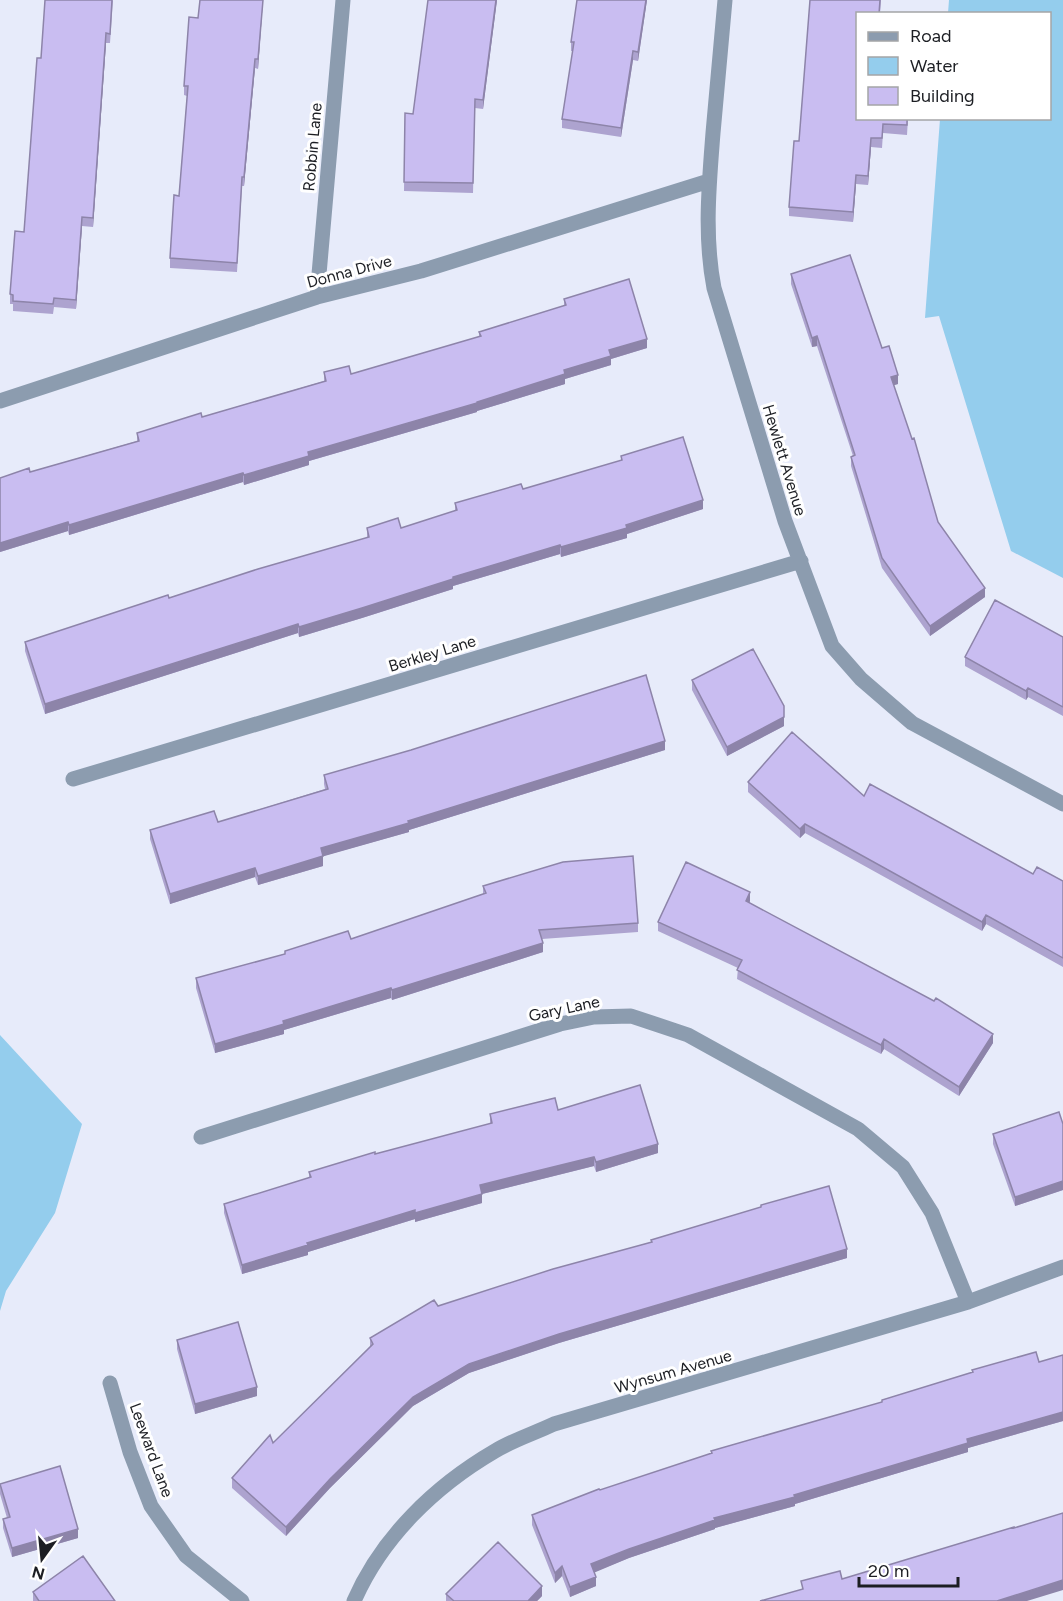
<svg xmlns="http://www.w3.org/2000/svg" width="1063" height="1601" font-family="Figtree,sans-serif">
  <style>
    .water { fill: #94cded }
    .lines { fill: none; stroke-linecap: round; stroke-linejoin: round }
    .street { stroke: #8c9caf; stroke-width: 15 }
    .wall { fill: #ada3cf }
    .shaded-wall { fill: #8d84a9 }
    .building { fill: #c9bdf1; stroke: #8d84a9; stroke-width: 1.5 }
    .labels { text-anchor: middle; stroke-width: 6; stroke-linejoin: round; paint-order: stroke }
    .street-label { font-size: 16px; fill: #1c1e23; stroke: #fff }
  </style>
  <rect width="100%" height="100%" fill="#e7ebfa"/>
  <path class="water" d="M 949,0 L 1063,0 L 1063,578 L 1011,551 L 939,316 L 925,318 L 940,119 L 1050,118 L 1050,14 L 948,13 Z
    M 0,1035 L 82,1124 L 55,1213 L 6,1291 L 0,1311 Z"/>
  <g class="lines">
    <path class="street" d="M 725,0 C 721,44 717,88 713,133 C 709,185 704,236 714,288 L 785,521 L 832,646 L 861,679 L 912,723 L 1063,804
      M 317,297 L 343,0
      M 0,401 L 317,297 L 421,271 L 709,181
      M 73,779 L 801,561
      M 201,1137 L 560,1024 L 594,1017 L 631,1016 L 688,1035 L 858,1129 L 903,1167 L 932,1213 L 968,1302
      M 110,1383 L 130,1452 L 151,1506 L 186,1556 L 242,1601
      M 354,1601 C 382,1537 435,1486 495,1451 C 513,1440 535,1433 554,1424 L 968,1302 L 1063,1267"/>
  </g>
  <path class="wall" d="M 113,0 L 110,43 L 106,43 L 93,227 L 82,226 L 76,309 L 54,307 L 53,314 L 13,311 L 13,304 L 10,304 L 10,294 L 24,232 L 41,58 Z
    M 200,0 L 263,0 L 258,69 L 255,68 L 244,186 L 242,186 L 237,272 L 170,268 L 170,258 L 179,196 L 187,96 L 184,95 L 184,86 L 198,18 Z
    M 497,0 L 483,109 L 475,108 L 473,193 L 404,191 L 405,113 L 413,114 Z
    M 577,0 L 647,0 L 638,61 L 633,60 L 621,137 L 562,128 L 562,119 L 573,51 L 571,51 L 571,42 Z
    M 810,0 L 881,0 L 880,14 L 858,14 L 858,118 L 908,118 L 907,135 L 883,133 L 882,148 L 871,147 L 868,185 L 856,184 L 853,222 L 789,216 L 789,207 L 799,141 Z
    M 791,274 L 882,348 L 898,384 L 894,385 L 938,522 L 985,597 L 930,636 L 882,568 L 851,466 L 851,457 L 853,456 L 817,346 L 812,347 L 791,284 Z
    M 564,299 L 647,348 L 611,359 L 611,365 L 565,379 L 565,384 L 477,411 L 477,412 L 309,461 L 309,465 L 244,485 L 243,482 L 69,535 L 68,531 L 0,552 L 0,478 L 30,472 L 137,441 L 137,433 L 202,417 L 324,381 L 324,372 L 351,374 L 479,337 L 479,332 L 564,306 Z
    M 621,456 L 703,509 L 627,534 L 627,538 L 561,557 L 560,554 L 453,586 L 453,589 L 362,618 L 299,637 L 298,633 L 45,714 L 25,651 L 25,642 L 367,538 L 367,528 L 401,528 L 455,511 L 455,503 L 523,489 L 621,461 Z
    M 1063,637 L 1063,716 L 1028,697 L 1026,700 L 965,666 L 965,657 Z
    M 692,680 L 784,726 L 727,756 L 692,690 Z
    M 665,750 L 409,830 L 409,832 L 323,856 L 323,866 L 258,885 L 255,877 L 170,904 L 150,839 L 150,830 L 218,822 L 325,789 L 324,784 L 324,775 Z
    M 748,782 L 864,796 L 1033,874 L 1063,881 L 1063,967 L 986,924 L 982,931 L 805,833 L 800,838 L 748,792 Z
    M 483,886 L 638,923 L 638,932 L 542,939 L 543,952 L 392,1000 L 391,998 L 284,1030 L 284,1034 L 215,1053 L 196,988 L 196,978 L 285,954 L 285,951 L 351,939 L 483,894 Z
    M 750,901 L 749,903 L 993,1043 L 959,1096 L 884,1049 L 881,1054 L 737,979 L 738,968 L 658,931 L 658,922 Z
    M 558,1110 L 658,1153 L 596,1172 L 594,1166 L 482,1194 L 482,1203 L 415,1222 L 415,1219 L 308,1252 L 308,1255 L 242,1274 L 224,1213 L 224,1204 L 309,1178 L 309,1172 L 490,1124 L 490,1114 Z
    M 1063,1124 L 1063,1190 L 1015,1206 L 993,1144 L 993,1134 Z
    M 761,1205 L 847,1258 L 559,1343 L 469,1373 L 413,1406 L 330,1488 L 286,1536 L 232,1488 L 232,1478 L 273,1443 L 370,1347 L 370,1338 L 438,1306 L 651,1242 L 651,1240 L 761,1207 Z
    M 177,1340 L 257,1396 L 195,1414 L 177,1349 Z
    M 1063,1355 L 1063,1421 L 968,1448 L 968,1452 L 795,1504 L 795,1506 L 715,1528 L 715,1529 L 629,1558 L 594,1572 L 596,1586 L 570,1597 L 562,1576 L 555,1583 L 532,1525 L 532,1515 L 711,1454 L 711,1451 L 882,1402 L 882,1400 L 972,1373 L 972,1370 L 1039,1362 Z
    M 0,1484 L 78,1538 L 12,1557 L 3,1528 L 3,1519 L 7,1518 L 0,1494 Z
    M 33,1592 L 115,1601 L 33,1601 Z
    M 446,1594 L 542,1596 L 537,1601 L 446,1601 Z"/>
  <path class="shaded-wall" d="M 263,0 L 258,69 L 258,59 Z
    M 496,0 L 497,0 L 483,109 L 483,100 Z
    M 646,0 L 647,0 L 638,61 L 638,52 Z
    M 106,33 L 106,43 L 93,227 L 93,218 Z
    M 633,51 L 633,60 L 621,137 L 621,128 Z
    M 255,59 L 255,68 L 244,186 L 244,177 Z
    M 871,138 L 871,147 L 868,185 L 868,176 Z
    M 856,175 L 856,184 L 853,222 L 853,212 Z
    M 82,217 L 82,226 L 76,309 L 76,300 Z
    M 817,336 L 817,346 L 812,347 L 812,338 Z
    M 647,339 L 647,348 L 611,359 L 611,365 L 565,379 L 565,384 L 477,411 L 477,412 L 309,461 L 309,465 L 244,485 L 244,475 L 308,452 L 477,402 L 564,370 L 609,350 Z
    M 898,375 L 898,384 L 891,386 L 891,377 Z
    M 243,473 L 243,482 L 69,535 L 69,525 Z
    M 703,500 L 703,509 L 627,534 L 627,538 L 561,557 L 561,547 Z
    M 68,522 L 68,531 L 0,552 L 0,543 Z
    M 560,545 L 560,554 L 453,586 L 453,589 L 362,618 L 299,637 L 299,627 L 453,577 Z
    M 985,588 L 985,597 L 930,636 L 930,626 Z
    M 298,624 L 298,633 L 45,714 L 45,704 Z
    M 1028,688 L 1028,697 L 1026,700 L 1026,691 Z
    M 784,717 L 784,726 L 727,756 L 727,747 Z
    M 665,741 L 665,750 L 409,830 L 409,832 L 321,857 L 321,848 Z
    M 805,824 L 805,833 L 800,838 L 800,829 Z
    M 323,856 L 323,866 L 258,885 L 258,876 Z
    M 255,868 L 255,877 L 170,904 L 170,894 Z
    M 750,892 L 750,901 L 746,911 L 746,901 Z
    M 986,915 L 986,924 L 982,931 L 982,922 Z
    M 543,943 L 543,952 L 392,1000 L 392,990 Z
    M 391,988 L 391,998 L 284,1030 L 284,1034 L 215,1053 L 215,1044 L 283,1021 Z
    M 993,1034 L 993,1043 L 959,1096 L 959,1087 Z
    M 884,1039 L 884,1049 L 881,1054 L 881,1045 Z
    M 658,1144 L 658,1153 L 596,1172 L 596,1162 Z
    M 594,1157 L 594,1166 L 482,1194 L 482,1203 L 415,1222 L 415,1213 L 480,1185 Z
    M 1063,1181 L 1063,1190 L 1015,1206 L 1015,1197 Z
    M 415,1210 L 415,1219 L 308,1252 L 308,1255 L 242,1274 L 242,1265 L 307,1243 Z
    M 847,1249 L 847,1258 L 559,1343 L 469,1373 L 413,1406 L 330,1488 L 286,1536 L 286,1527 L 330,1479 L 413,1397 L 469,1364 L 559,1334 Z
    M 257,1387 L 257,1396 L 195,1414 L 195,1404 Z
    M 1063,1412 L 1063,1421 L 968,1448 L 968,1452 L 795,1504 L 795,1506 L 715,1528 L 715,1529 L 629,1558 L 591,1574 L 591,1564 L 629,1549 L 714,1518 L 794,1495 L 967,1439 Z
    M 78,1529 L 78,1538 L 12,1557 L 12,1548 Z
    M 562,1566 L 562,1576 L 555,1583 L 555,1573 Z
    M 596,1577 L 596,1586 L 570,1597 L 570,1587 Z
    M 1063,1580 L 1063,1590 L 1027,1601 L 997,1601 Z
    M 542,1586 L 542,1596 L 537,1601 L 528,1601 Z"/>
  <path class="building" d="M 45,0 L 112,0 L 110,34 L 106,33 L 93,218 L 82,217 L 76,300 L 54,298 L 53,304 L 13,301 L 13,295 L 10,294 L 15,231 L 24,232 L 37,58 L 41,58 Z
    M 200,0 L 263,0 L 258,59 L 255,59 L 244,177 L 242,177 L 237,263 L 170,258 L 174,195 L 179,196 L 188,86 L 184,86 L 189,17 L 198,18 Z
    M 428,0 L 496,0 L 483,100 L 475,99 L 473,183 L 404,182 L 405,113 L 413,114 Z
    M 577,0 L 646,0 L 638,52 L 633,51 L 621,128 L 562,119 L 574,42 L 571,42 Z
    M 810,0 L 880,0 L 879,14 L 858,14 L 858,118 L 907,118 L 907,125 L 883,124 L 882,138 L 871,138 L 868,176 L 856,175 L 853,212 L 789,207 L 794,141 L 799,141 Z
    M 850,255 L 882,348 L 889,346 L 898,375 L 891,377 L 912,439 L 914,438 L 938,522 L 985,588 L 930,626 L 882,558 L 851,457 L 855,455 L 817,336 L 812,338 L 791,274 Z
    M 629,279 L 647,339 L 609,350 L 611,356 L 564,370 L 565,374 L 477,402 L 477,403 L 308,452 L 309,456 L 244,475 L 243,473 L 69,525 L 68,522 L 0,543 L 0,478 L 29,468 L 30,472 L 139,441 L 137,433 L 201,413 L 202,417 L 326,381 L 324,372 L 349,366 L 351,374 L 481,336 L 479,332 L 566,305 L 564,299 Z
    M 683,437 L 703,500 L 626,525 L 627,528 L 561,547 L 560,545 L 453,577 L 453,579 L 362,608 L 299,627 L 298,624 L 45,704 L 25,642 L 168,595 L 169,598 L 258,569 L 369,537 L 367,528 L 398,518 L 401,528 L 457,510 L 455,503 L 521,484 L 523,489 L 622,460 L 621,456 Z
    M 995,600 L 1063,637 L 1063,707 L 1028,688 L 1026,691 L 965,657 Z
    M 753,649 L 784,706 L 784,717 L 727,747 L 692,680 Z
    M 646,675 L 665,741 L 408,821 L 409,823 L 321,848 L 323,856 L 258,876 L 255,868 L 170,894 L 150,830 L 214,811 L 218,822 L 328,789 L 324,775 L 411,750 Z
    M 792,732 L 864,796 L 870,784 L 1033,874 L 1037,867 L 1063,881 L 1063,958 L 986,915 L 982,922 L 805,824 L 800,829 L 748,782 Z
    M 633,856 L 638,923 L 539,930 L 543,943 L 392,990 L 391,988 L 283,1021 L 284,1024 L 215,1044 L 196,978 L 285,954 L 285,951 L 348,931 L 351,939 L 486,893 L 483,886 L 563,862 Z
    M 686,862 L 750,892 L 746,901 L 934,1001 L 936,998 L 993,1034 L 959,1087 L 884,1039 L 881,1045 L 737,970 L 742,960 L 658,922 Z
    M 640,1085 L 658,1144 L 596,1162 L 594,1157 L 480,1185 L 482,1194 L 415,1213 L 415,1210 L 307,1243 L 308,1245 L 242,1265 L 224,1204 L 311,1177 L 309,1172 L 375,1152 L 375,1154 L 492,1123 L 490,1114 L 555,1098 L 558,1110 Z
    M 1059,1112 L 1063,1124 L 1063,1181 L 1015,1197 L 993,1134 Z
    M 829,1186 L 847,1249 L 559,1334 L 469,1364 L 413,1397 L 330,1479 L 286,1527 L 232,1478 L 270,1435 L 273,1443 L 373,1344 L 370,1338 L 434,1300 L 438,1306 L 553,1269 L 652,1242 L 651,1240 L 761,1207 L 761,1205 Z
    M 238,1322 L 257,1387 L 195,1404 L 177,1340 Z
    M 1036,1352 L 1039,1362 L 1063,1355 L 1063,1412 L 967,1439 L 968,1443 L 794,1495 L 795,1497 L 714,1518 L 715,1520 L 629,1549 L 591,1564 L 596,1577 L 570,1587 L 562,1566 L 555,1573 L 532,1515 L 599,1489 L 600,1490 L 712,1453 L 711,1451 L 882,1402 L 882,1400 L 973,1372 L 972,1370 Z
    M 60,1466 L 78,1529 L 12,1548 L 3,1519 L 10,1517 L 0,1484 Z
    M 1063,1513 L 1063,1580 L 997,1601 L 760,1601 L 803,1589 L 801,1581 L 840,1571 L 842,1579 L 1014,1527 L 1014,1528 Z
    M 498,1542 L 542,1586 L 528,1601 L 454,1601 L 446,1594 Z
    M 83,1556 L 115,1601 L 39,1601 L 33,1592 Z"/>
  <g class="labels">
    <g class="street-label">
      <text transform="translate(312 147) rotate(-85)" y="6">Robbin Lane</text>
      <text transform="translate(349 271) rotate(-15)" y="6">Donna Drive</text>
      <text transform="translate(785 460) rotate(73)" y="6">Hewlett Avenue</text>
      <text transform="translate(432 653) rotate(-17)" y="6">Berkley Lane</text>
      <text transform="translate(564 1008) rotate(-12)" y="6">Gary Lane</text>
      <text transform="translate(673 1371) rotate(-16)" y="6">Wynsum Avenue</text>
      <text transform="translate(152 1450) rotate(70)" y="6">Leeward Lane</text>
    </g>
  </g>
  <rect x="856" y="12" width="195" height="108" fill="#ffffff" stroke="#a4a5a7" stroke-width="1.5"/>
  <rect x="868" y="32" width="30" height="9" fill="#8c9caf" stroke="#a4a5a7" stroke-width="1.5"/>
  <text x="910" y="42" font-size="18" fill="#1c1e23">Road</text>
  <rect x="868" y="57" width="30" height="18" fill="#94cded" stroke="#a4a5a7" stroke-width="1.5"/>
  <text x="910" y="72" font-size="18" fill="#1c1e23">Water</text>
  <rect x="868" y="87" width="30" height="18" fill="#c9bdf1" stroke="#a4a5a7" stroke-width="1.5"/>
  <text x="910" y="102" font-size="18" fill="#1c1e23">Building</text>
  <g transform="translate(42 1559) rotate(195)" stroke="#ffffff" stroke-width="4.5" paint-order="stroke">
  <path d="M0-4.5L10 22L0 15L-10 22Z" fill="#1c1e23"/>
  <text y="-9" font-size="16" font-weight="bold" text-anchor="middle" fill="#1c1e23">N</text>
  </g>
  <path d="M859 1577v9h99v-9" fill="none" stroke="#1c1e23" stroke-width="3"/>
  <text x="868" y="1577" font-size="18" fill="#1c1e23" stroke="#ffffff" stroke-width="4.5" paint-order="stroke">20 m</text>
</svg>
